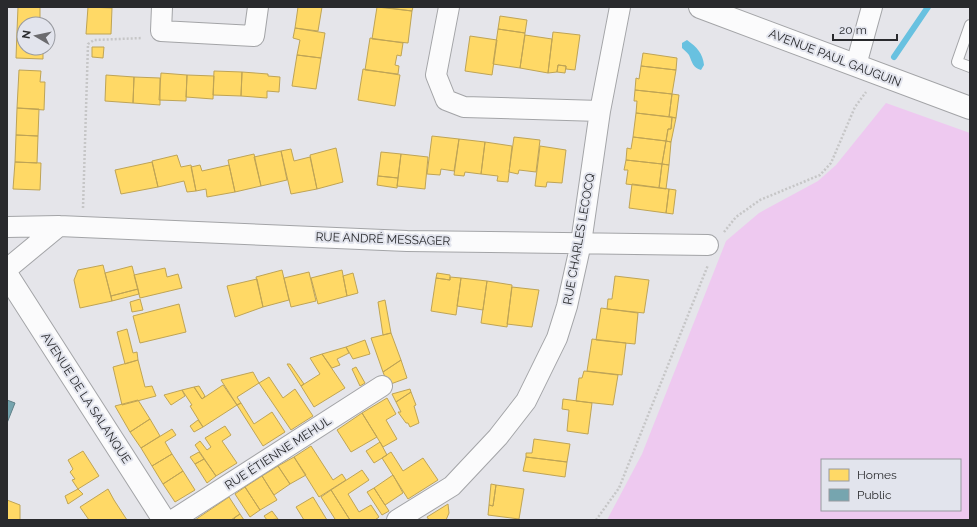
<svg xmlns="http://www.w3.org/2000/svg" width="977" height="527" font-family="Raleway,sans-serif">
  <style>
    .green { fill: #eec9f0; fill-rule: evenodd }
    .water { fill: #68c1e0 }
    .homes { fill: #ffd966; stroke: #bfa455 }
    .public { fill: #76a5af; stroke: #5f8088 }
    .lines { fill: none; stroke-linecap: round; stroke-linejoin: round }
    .stream { stroke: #68c1e0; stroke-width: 6 }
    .service-casing { stroke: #a3a4a7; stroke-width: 12 }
    .minor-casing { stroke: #a3a4a7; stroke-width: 22 }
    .tertiary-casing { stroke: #a3a4a7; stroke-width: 24 }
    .path { stroke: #c6c6c7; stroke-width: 2.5; stroke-dasharray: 2 2; stroke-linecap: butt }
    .service { stroke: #fbfbfc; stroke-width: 10 }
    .minor { stroke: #fbfbfc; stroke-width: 20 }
    .tertiary { stroke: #fbfbfc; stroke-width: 22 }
    .labels { text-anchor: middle; stroke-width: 4; stroke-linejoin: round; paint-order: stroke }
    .street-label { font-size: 12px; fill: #292a2d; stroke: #e2e4ed }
  </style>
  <rect width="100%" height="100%" fill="#e5e5ea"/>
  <path class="green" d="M 886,103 L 970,133 L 970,520 L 607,520 L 642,454 L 726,241 L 759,213 L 818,181 L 836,165 ZM 822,460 L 960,460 L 960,510 L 822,510 Z"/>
  <path class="water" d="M 687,40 C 697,47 703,54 704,65 L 701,70 C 693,68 692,62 689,55 C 687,52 684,50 682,48 L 682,43 Z"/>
  <path class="homes" d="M 18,7 L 40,7 L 40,24 L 24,24 L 24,31 L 17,31 Z
    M 88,7 L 112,8 L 111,34 L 86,34 Z
    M 298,7 L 322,7 L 318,31 L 295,28 Z
    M 377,7 L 412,11 L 408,43 L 372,39 Z
    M 382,7 L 413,7 L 412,11 Z
    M 500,16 L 527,20 L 525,33 L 498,29 Z
    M 295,28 L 325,33 L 321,58 L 297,55 L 300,40 L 293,38 Z
    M 498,29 L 525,33 L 520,68 L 493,64 Z
    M 17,31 L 24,31 L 24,48 L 43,48 L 43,59 L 16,58 Z
    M 553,32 L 580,35 L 575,70 L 566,69 L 566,66 L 558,65 L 557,72 L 548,73 Z
    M 525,35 L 552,39 L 548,73 L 520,68 Z
    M 470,36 L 497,40 L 492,75 L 465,71 Z
    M 370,38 L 403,43 L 401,56 L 397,55 L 395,65 L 399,66 L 398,74 L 365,70 Z
    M 92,47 L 104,47 L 103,58 L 92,57 Z
    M 643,53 L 677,58 L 676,70 L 641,66 Z
    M 297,55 L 321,58 L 316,89 L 292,86 Z
    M 558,65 L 566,66 L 565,73 L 557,72 Z
    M 641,66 L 676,70 L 672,94 L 635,90 L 636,78 L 639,79 Z
    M 363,69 L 400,75 L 395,106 L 358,100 Z
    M 19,70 L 41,71 L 40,82 L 45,82 L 44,110 L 17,108 Z
    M 214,71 L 242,72 L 241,96 L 213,95 Z
    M 242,72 L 268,74 L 268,76 L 280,77 L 279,92 L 267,91 L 267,98 L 241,96 Z
    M 161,73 L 187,75 L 186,101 L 159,100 Z
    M 106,75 L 134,77 L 133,103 L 105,101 Z
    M 187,75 L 214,76 L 213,99 L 186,97 Z
    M 134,77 L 160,78 L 160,105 L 133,103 Z
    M 635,90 L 672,94 L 669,117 L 636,113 L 637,101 L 634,101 Z
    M 672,94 L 679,95 L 676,118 L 669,117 Z
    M 17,108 L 39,109 L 38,136 L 16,135 Z
    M 636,113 L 672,117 L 671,129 L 668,129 L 666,141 L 633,137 Z
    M 672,117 L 676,118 L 671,142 L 666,141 L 668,129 L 671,129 Z
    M 16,135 L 38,136 L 37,163 L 15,162 Z
    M 432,136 L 459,139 L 454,171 L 441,169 L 440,175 L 427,174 Z
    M 514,137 L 540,140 L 536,172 L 519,170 L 518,174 L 509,172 Z
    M 633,137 L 666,141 L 662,164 L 626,160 L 627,148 L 631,149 Z
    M 459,139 L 485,142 L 481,174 L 465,172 L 464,176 L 454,175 Z
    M 666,141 L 671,142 L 669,165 L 662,164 Z
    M 485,142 L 512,146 L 508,182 L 497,181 L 498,176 L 481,174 Z
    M 540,146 L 566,150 L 562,183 L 547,182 L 546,187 L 535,186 Z
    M 336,148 L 343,182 L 317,189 L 310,155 Z
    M 291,149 L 294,161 L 310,157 L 317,189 L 291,194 L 281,151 Z
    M 281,151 L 287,180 L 261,186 L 254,157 Z
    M 381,152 L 401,154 L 398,178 L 378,176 Z
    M 254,154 L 261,186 L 235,192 L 228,160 Z
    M 401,154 L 428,157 L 425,189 L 397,186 Z
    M 177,155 L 181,167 L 191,165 L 196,191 L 187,192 L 184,181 L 158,187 L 152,161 Z
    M 626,160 L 662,164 L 659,188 L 626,184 L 628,170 L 624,170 Z
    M 15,162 L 41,163 L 40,190 L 13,189 Z
    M 152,162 L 158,187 L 121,194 L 115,170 Z
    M 662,164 L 669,165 L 666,189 L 659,188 Z
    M 200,165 L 202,171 L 229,165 L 235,192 L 207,197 L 206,189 L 196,191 L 191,167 Z
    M 378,176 L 398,178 L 397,188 L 377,185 Z
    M 632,184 L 669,189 L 666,213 L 629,208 Z
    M 669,189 L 676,190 L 673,214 L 666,213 Z
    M 103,265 L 112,301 L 80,308 L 74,280 L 78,270 Z
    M 132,266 L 138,289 L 111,296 L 105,273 Z
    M 165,268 L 167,277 L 178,274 L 182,288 L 140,298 L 134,275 Z
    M 282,270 L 289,300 L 263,307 L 256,277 Z
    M 342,270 L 347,296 L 318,304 L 311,278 Z
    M 309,272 L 316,301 L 291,307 L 284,278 Z
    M 353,273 L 358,293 L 347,296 L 343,276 Z
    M 437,273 L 450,275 L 450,280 L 436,278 Z
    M 615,276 L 649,280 L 644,313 L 607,309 L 608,299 L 612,299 Z
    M 450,277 L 461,278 L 456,315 L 431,311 L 436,278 L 450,280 Z
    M 461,278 L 487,281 L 483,310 L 457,306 Z
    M 257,279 L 263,307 L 235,317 L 227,286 Z
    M 487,281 L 512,285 L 507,327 L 481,323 Z
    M 512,287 L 539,290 L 532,327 L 507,324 Z
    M 138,289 L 139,294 L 112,301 L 111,296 Z
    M 140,299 L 143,310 L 132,312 L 130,302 Z
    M 385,300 L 391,333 L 383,335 L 378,302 Z
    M 179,304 L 186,332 L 140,343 L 133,316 Z
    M 601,308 L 638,313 L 635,344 L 596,340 Z
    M 127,329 L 133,353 L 137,352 L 138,360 L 125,364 L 117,332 Z
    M 391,333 L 401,360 L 383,372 L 371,338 Z
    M 592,339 L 626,343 L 622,375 L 587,371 Z
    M 365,340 L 370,354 L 353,359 L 346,347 Z
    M 346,347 L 349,353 L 337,359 L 340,365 L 332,368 L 322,354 Z
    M 322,354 L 345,388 L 314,407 L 301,386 L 320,374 L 310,358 Z
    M 138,360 L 145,387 L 152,386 L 156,396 L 122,405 L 113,367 Z
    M 401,360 L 407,378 L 388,385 L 383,372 Z
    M 287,364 L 290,364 L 304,384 L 301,386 Z
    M 356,367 L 365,383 L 360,386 L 352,369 Z
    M 584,371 L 618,375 L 613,405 L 576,401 L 579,378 L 582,378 Z
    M 253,372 L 259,383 L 237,397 L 241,403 L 237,405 L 221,380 Z
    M 269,377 L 283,398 L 295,389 L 313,416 L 291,430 L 259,383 Z
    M 223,385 L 237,405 L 203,427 L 190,406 L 192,405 L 182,390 L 194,387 L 202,399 Z
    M 199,386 L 205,396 L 202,399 L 194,387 Z
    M 410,389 L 411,392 L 396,402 L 392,394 Z
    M 182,390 L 185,396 L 171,405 L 164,395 Z
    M 411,392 L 416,405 L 414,406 L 419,423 L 410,427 L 408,423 L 406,423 L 398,412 L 401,412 L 396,402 Z
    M 387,398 L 396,414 L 386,420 L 397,439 L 383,447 L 362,413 Z
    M 563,399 L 592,403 L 588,434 L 567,431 L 569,410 L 562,409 Z
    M 138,400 L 150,419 L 130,432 L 115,406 Z
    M 241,403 L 254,424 L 272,412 L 285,432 L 263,446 L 237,405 Z
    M 362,413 L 377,437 L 351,452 L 337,430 Z
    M 150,419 L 160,436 L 141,448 L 130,432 Z
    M 198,420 L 203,427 L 194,432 L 190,426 Z
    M 225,426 L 231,435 L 222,441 L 237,463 L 216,476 L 195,445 L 200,441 L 207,450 L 211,447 L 205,438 Z
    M 172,429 L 176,435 L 165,442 L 172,454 L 152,466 L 141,448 Z
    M 534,439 L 570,444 L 567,462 L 526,457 L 526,453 L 532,453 Z
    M 380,442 L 387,455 L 374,463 L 366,451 Z
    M 311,446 L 333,480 L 342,474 L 346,480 L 319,497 L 294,457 Z
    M 83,451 L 99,476 L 78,489 L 72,480 L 75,479 L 70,472 L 73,469 L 68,460 Z
    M 199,452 L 204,459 L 195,464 L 190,457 Z
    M 391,452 L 403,471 L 423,458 L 438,480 L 408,499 L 382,458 Z
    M 172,454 L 183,471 L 163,484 L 152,466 Z
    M 294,457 L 306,475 L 290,484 L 278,466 Z
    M 526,457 L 567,462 L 565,477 L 523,471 Z
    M 204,459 L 216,476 L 207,483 L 195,464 Z
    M 278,466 L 290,484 L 274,495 L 262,476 Z
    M 362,470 L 369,480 L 348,494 L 359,512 L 371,505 L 379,517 L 375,520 L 350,520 L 331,490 Z
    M 183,471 L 195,490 L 175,502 L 163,484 Z
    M 393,475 L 403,493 L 385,505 L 374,488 Z
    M 262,476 L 277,500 L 260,510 L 245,487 Z
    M 491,484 L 496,485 L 493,506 L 489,505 Z
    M 496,485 L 524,489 L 519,519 L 488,515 L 489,505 L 493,506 Z
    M 245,487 L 260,510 L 250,517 L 235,494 Z
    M 374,488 L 389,511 L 382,515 L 367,492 Z
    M 78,489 L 83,494 L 68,504 L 65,496 Z
    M 108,489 L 114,500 L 127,520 L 89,520 L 80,507 Z
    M 331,490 L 350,520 L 333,520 L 335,519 L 321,497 Z
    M 229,497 L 240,514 L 231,520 L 195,520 Z
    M 313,497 L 327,520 L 304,520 L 296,507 Z
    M 7,500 L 20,505 L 20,520 L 7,520 Z
    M 448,504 L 449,513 L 446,520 L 429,520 L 427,517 Z
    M 272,511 L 278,519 L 267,520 L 264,516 Z
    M 240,514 L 244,520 L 236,520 L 234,518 Z"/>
  <path class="public" d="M 7,400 L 15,403 L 7,423 Z"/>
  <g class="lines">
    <path class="stream" d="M 894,57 L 928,7"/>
    <defs>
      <path id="service" d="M 970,25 L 957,62 L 970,67"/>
      <path id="minor" d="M 162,7 L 161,31 L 254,36 L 258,7
        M 449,7 L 436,75 L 446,100 L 464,107 L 600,111
        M 856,65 L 872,7
        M 7,227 L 59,226 L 407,241 L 708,245
        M 7,269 L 59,226
        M 173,520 L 382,386
        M 397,520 L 452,486 L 498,437 L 526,401 L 557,338 L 567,306 L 581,243 L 600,111 L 620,7"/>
      <path id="tertiary" d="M 700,7 L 970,108
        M 7,275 L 164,520"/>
    </defs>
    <use href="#service" class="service-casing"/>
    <use href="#minor" class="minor-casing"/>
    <use href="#tertiary" class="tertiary-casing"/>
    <path class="path" d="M 83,208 L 88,44 L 94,40 L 142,38
      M 724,232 L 736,217 L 760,200 L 820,175 L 831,163 L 855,107 L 866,92
      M 596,520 L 619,488 L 708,265"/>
    <use href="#service" class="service"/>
    <use href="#minor" class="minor"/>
    <use href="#tertiary" class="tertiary"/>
  </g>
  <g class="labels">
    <g class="street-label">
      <text transform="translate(835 58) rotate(21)" y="4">AVENUE PAUL GAUGUIN</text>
      <text transform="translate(383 239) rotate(2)" y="4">RUE ANDRÉ MESSAGER</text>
      <text transform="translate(579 239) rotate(-80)" y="4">RUE CHARLES LECOCQ</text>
      <text transform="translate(86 398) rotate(57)" y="4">AVENUE DE LA SALANQUE</text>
      <text transform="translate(278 453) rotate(-33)" y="4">RUE ÉTIENNE MEHUL</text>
    </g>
  </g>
  <rect width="977" height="527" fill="none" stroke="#292a2d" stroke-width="16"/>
  <rect x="821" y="459" width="140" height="52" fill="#e2e4ed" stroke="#989aa0"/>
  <rect x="829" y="469" width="20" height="12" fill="#ffd966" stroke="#989aa0"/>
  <text x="857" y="479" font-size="12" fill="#292a2d">Homes</text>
  <rect x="829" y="489" width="20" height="12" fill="#76a5af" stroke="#989aa0"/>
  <text x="857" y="499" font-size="12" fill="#292a2d">Public</text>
  <g transform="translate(36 36) rotate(279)"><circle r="19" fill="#e2e4ed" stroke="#989aa0"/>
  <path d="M0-3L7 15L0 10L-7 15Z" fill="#6b6b6f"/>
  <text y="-6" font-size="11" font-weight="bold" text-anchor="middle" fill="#292a2d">N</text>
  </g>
  <path d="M833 34v6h64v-6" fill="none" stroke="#292a2d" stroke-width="2"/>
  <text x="839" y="34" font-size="12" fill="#292a2d" stroke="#e2e4ed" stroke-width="3" paint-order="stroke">20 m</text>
</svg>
